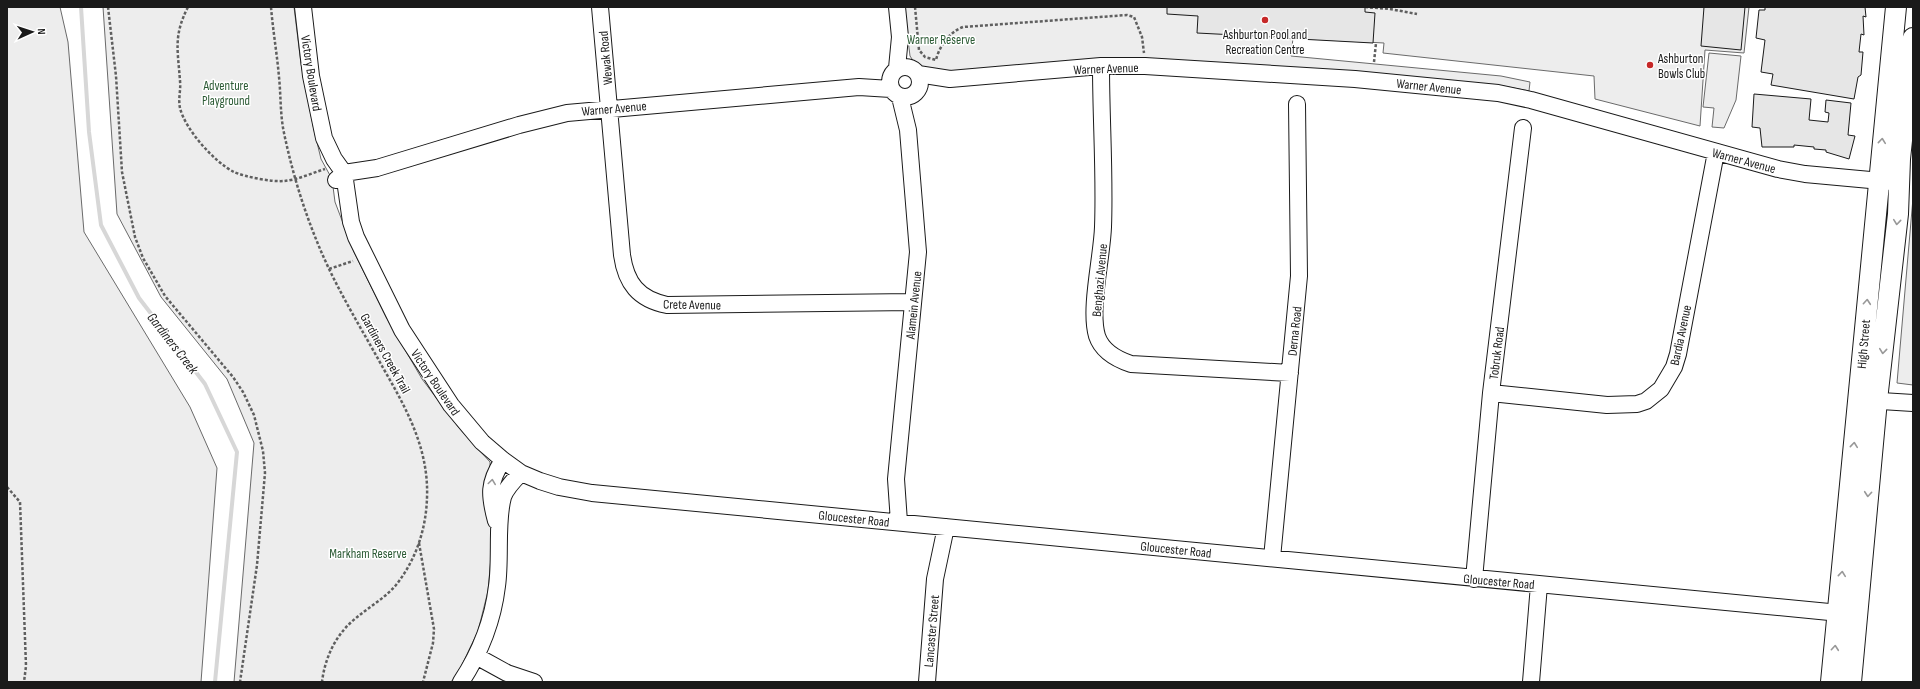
<svg xmlns="http://www.w3.org/2000/svg" width="1920" height="689" font-family="'Sofia Sans Condensed',sans-serif">
  <style>
    .built { fill: #ededed; stroke: #6a6a6a }
    .lines { fill: none; stroke-linecap: round; stroke-linejoin: round }
    .stream { stroke: #d7d7d7; stroke-width: 4 }
    .building { fill: #e6e6e6; stroke: #1a1a1a }
    .minor-casing { stroke: #1a1a1a; stroke-width: 18 }
    .major-casing { stroke: #1a1a1a; stroke-width: 22 }
    .path { stroke: #5f5f5f; stroke-width: 2.5; stroke-dasharray: 3 2; stroke-linecap: butt }
    .minor { stroke: #fff; stroke-width: 16 }
    .major { stroke: #fff; stroke-width: 20 }
    .oneway { stroke: #989898 }
    .poi-dot { fill: #c62828; stroke: #fff; stroke-width: 1.5 }
    .labels { text-anchor: middle; stroke-width: 3; stroke-linejoin: round; paint-order: stroke }
    .poi-label { font-size: 13px; fill: #1a1a1a; stroke: #fff }
    .park-label { font-size: 13px; fill: #2b5a34; stroke: #fff }
    .street-label { font-size: 13px; fill: #1a1a1a; stroke: #fff }
    .water-label { font-size: 14px; font-style: italic; fill: #1a1a1a; stroke: #fff }
  </style>
  <rect width="100%" height="100%" fill="#fff"/>
  <path class="built" d="M 7,7 L 60,7 L 68,42 L 84,232 L 190,407 L 217,468 L 201,682 L 7,682 Z
    M 103,7 L 294,7 L 301,64 L 314,130 L 321,159 L 332,179 L 335,202 L 354,252 L 386,317 L 422,379 L 459,428 L 490,462 L 492,546 L 488,591 L 478,631 L 460,669 L 451,682 L 234,682 L 254,443 L 227,379 L 161,297 L 117,214 Z
    M 904,7 L 1749,7 L 1744,53 L 1705,50 L 1700,126 L 1595,99 L 1594,76 L 1383,53 L 1384,43 L 1293,38 L 1291,56 L 1501,76 L 1530,82 L 1529,91 L 1503,86 L 1344,71 L 1153,59 L 940,72 L 918,68 L 910,56 Z
    M 1709,53 L 1741,56 L 1736,100 L 1724,128 L 1712,127 L 1714,108 L 1703,107 Z
    M 1913,198 L 1913,385 L 1897,383 Z"/>
  <g class="lines">
    <path class="stream" d="M 81,7 L 89,132 L 101,225 L 139,298 L 205,384 L 237,452 L 215,682"/>
  </g>
  <path class="building" d="M 1167,7 L 1365,7 L 1365,12 L 1375,13 L 1373,43 L 1280,38 L 1280,34 L 1274,33 L 1274,37 L 1197,33 L 1198,16 L 1167,14 Z
    M 1704,7 L 1745,7 L 1741,50 L 1701,46 Z
    M 1765,7 L 1865,7 L 1866,17 L 1863,16 L 1864,35 L 1861,34 L 1859,52 L 1863,52 L 1861,75 L 1858,77 L 1854,99 L 1771,85 L 1773,74 L 1761,72 L 1765,40 L 1756,38 L 1759,10 L 1765,10 Z
    M 1754,94 L 1811,99 L 1809,120 L 1828,122 L 1829,113 L 1825,112 L 1826,100 L 1851,103 L 1848,135 L 1855,136 L 1849,159 L 1826,152 L 1826,150 L 1814,149 L 1814,147 L 1794,145 L 1794,147 L 1762,147 L 1760,128 L 1752,127 Z"/>
  <g class="lines">
    <defs>
      <path id="minor" d="M 303,7 L 311,76 L 324,138 L 334,159 L 344,173 L 351,222 L 356,237 L 402,330 L 451,405 L 482,442 L 503,460 L 521,473 L 540,481 L 559,487 L 592,493 L 1850,614
        M 600,7 L 622,255 C 626,283 638,299 667,305 L 913,302
        M 1101,66 C 1101,120 1105,174 1103,227 C 1102,257 1089,309 1097,336 C 1102,351 1116,359 1131,364 L 1290,373
        M890 82a15 15 0 1 1 30 0a15 15 0 1 1-30 0Z
        M 897,68 L 900,37 L 897,7
        M 918,74 L 950,79 L 1101,66 L 1145,66 L 1355,79 L 1498,93 L 1531,100 L 1778,169 L 1805,174 L 1892,182
        M 336,180 L 344,173 L 377,168 L 519,125 L 567,113 L 859,87 L 891,89
        M 1491,393 L 1607,405 L 1637,404 L 1646,401 L 1661,389 L 1674,367 L 1678,354 L 1716,152
        M 1865,400 L 1913,403
        M 496,521 C 489,495 488,483 503,460
        M 899,522 L 896,479 L 918,252 L 908,130 L 900,97
        M 1272,558 L 1299,276 L 1297,104
        M 1474,579 L 1491,393 L 1523,128
        M 476,656 L 507,673 L 534,682
        M 461,682 C 480,653 493,620 497,586 C 501,559 496,522 503,497 C 506,488 514,480 521,473
        M 927,682 L 935,579 L 946,527
        M 1531,682 L 1539,585"/>
      <path id="major" d="M 1831,682 L 1896,7
        M 1851,682 L 1877,400 L 1898,214 L 1900,159 L 1913,38"/>
    </defs>
    <use href="#minor" class="minor-casing"/>
    <use href="#major" class="major-casing"/>
    <path class="path" d="M 108,7 L 116,76 L 122,172 L 135,237 L 143,258 L 165,296 L 233,377 L 243,392 L 254,415 L 263,451 L 265,473 L 257,565 L 240,682
      M 188,7 C 173,36 178,51 180,81 C 181,90 178,99 180,108 C 185,129 214,162 234,172 C 245,177 272,182 284,181 C 297,180 312,173 325,169
      M 271,7 C 273,31 277,54 279,77 C 281,96 280,114 284,133 C 292,171 303,208 318,244 C 335,286 360,326 382,366 C 406,408 429,448 427,498 C 426,529 416,560 396,585 C 385,598 369,607 356,618 C 336,634 325,657 322,682
      M 915,7 L 919,50 L 925,57 L 936,60 C 939,47 949,32 963,27 L 1127,15 L 1134,17 L 1142,37 L 1144,53
      M 1365,7 L 1390,9 L 1417,14
      M 1374,62 L 1376,43
      M 329,269 L 353,261
      M 7,487 L 20,502 L 26,666 L 24,682
      M 419,543 L 434,629 L 433,643 L 423,682"/>
    <use href="#minor" class="minor"/>
    <use href="#major" class="major"/>
  </g>
  <defs><path id="oneway-chevron" d="M-2-3.5L2.5 0L-2 3.5" fill="none" stroke-width="1.6" stroke-linecap="round" stroke-linejoin="round"/></defs>
  <g class="oneway">
    <use href="#oneway-chevron" transform="translate(1882 141) rotate(-84)"/>
    <use href="#oneway-chevron" transform="translate(1897 222) rotate(96)"/>
    <use href="#oneway-chevron" transform="translate(1867 302) rotate(-85)"/>
    <use href="#oneway-chevron" transform="translate(1883 351) rotate(96)"/>
    <use href="#oneway-chevron" transform="translate(1854 445) rotate(-84)"/>
    <use href="#oneway-chevron" transform="translate(492 482) rotate(-82)"/>
    <use href="#oneway-chevron" transform="translate(1868 494) rotate(95)"/>
    <use href="#oneway-chevron" transform="translate(1842 574) rotate(-84)"/>
    <use href="#oneway-chevron" transform="translate(1835 648) rotate(-85)"/>
  </g>
  <g class="poi-dot">
    <circle cx="1265" cy="20" r="4"/>
    <circle cx="1650" cy="65" r="4"/>
  </g>
  <g class="labels">
    <g class="poi-label">
      <text x="1265" y="39">Ashburton Pool and<tspan x="1265" dy="15">Recreation Centre</tspan></text>
      <text x="1658" y="63" text-anchor="start">Ashburton<tspan x="1658" dy="15">Bowls Club</tspan></text>
    </g>
    <g class="park-label">
      <text x="941" y="44">Warner Reserve</text>
      <text x="226" y="90">Adventure<tspan x="226" dy="15">Playground</tspan></text>
      <text x="368" y="558">Markham Reserve</text>
    </g>
    <g class="street-label">
      <text transform="translate(605 58) rotate(-95)" y="5">Wewak Road</text>
      <text transform="translate(1106 68) rotate(-2)" y="5">Warner Avenue</text>
      <text transform="translate(312 73) rotate(81)" y="5">Victory Boulevard</text>
      <text transform="translate(1429 86) rotate(6)" y="5">Warner Avenue</text>
      <text transform="translate(614 108) rotate(-5)" y="5">Warner Avenue</text>
      <text transform="translate(1744 160) rotate(15)" y="5">Warner Avenue</text>
      <text transform="translate(1099 280) rotate(-85)" y="5">Benghazi Avenue</text>
      <text transform="translate(692 304) rotate(1)" y="5">Crete Avenue</text>
      <text transform="translate(913 305) rotate(-84)" y="5">Alamein Avenue</text>
      <text transform="translate(1294 331) rotate(-84)" y="5">Derna Road</text>
      <text transform="translate(1680 335) rotate(-78)" y="5">Bardia Avenue</text>
      <text transform="translate(1863 344) rotate(-85)" y="5">High Street</text>
      <text transform="translate(386 353) rotate(61)" y="5">Gardiners Creek Trail</text>
      <text transform="translate(1496 353) rotate(-83)" y="5">Tobruk Road</text>
      <text transform="translate(436 382) rotate(56)" y="5">Victory Boulevard</text>
      <text transform="translate(854 518) rotate(6)" y="5">Gloucester Road</text>
      <text transform="translate(1176 549) rotate(6)" y="5">Gloucester Road</text>
      <text transform="translate(1499 581) rotate(5)" y="5">Gloucester Road</text>
      <text transform="translate(931 631) rotate(-85)" y="5">Lancaster Street</text>
    </g>
    <g class="water-label">
      <text transform="translate(173 343) rotate(52)" y="5">Gardiners Creek</text>
    </g>
  </g>
  <rect width="1920" height="689" fill="none" stroke="#1a1a1a" stroke-width="16"/>
  <g transform="translate(32 32) rotate(87)" stroke="#ffffff" stroke-width="3" paint-order="stroke">
  <path d="M0-3L7 15L0 10L-7 15Z" fill="#1a1a1a"/>
  <text y="-6" font-size="11" font-weight="bold" text-anchor="middle" fill="#1a1a1a">N</text>
  </g>
</svg>
